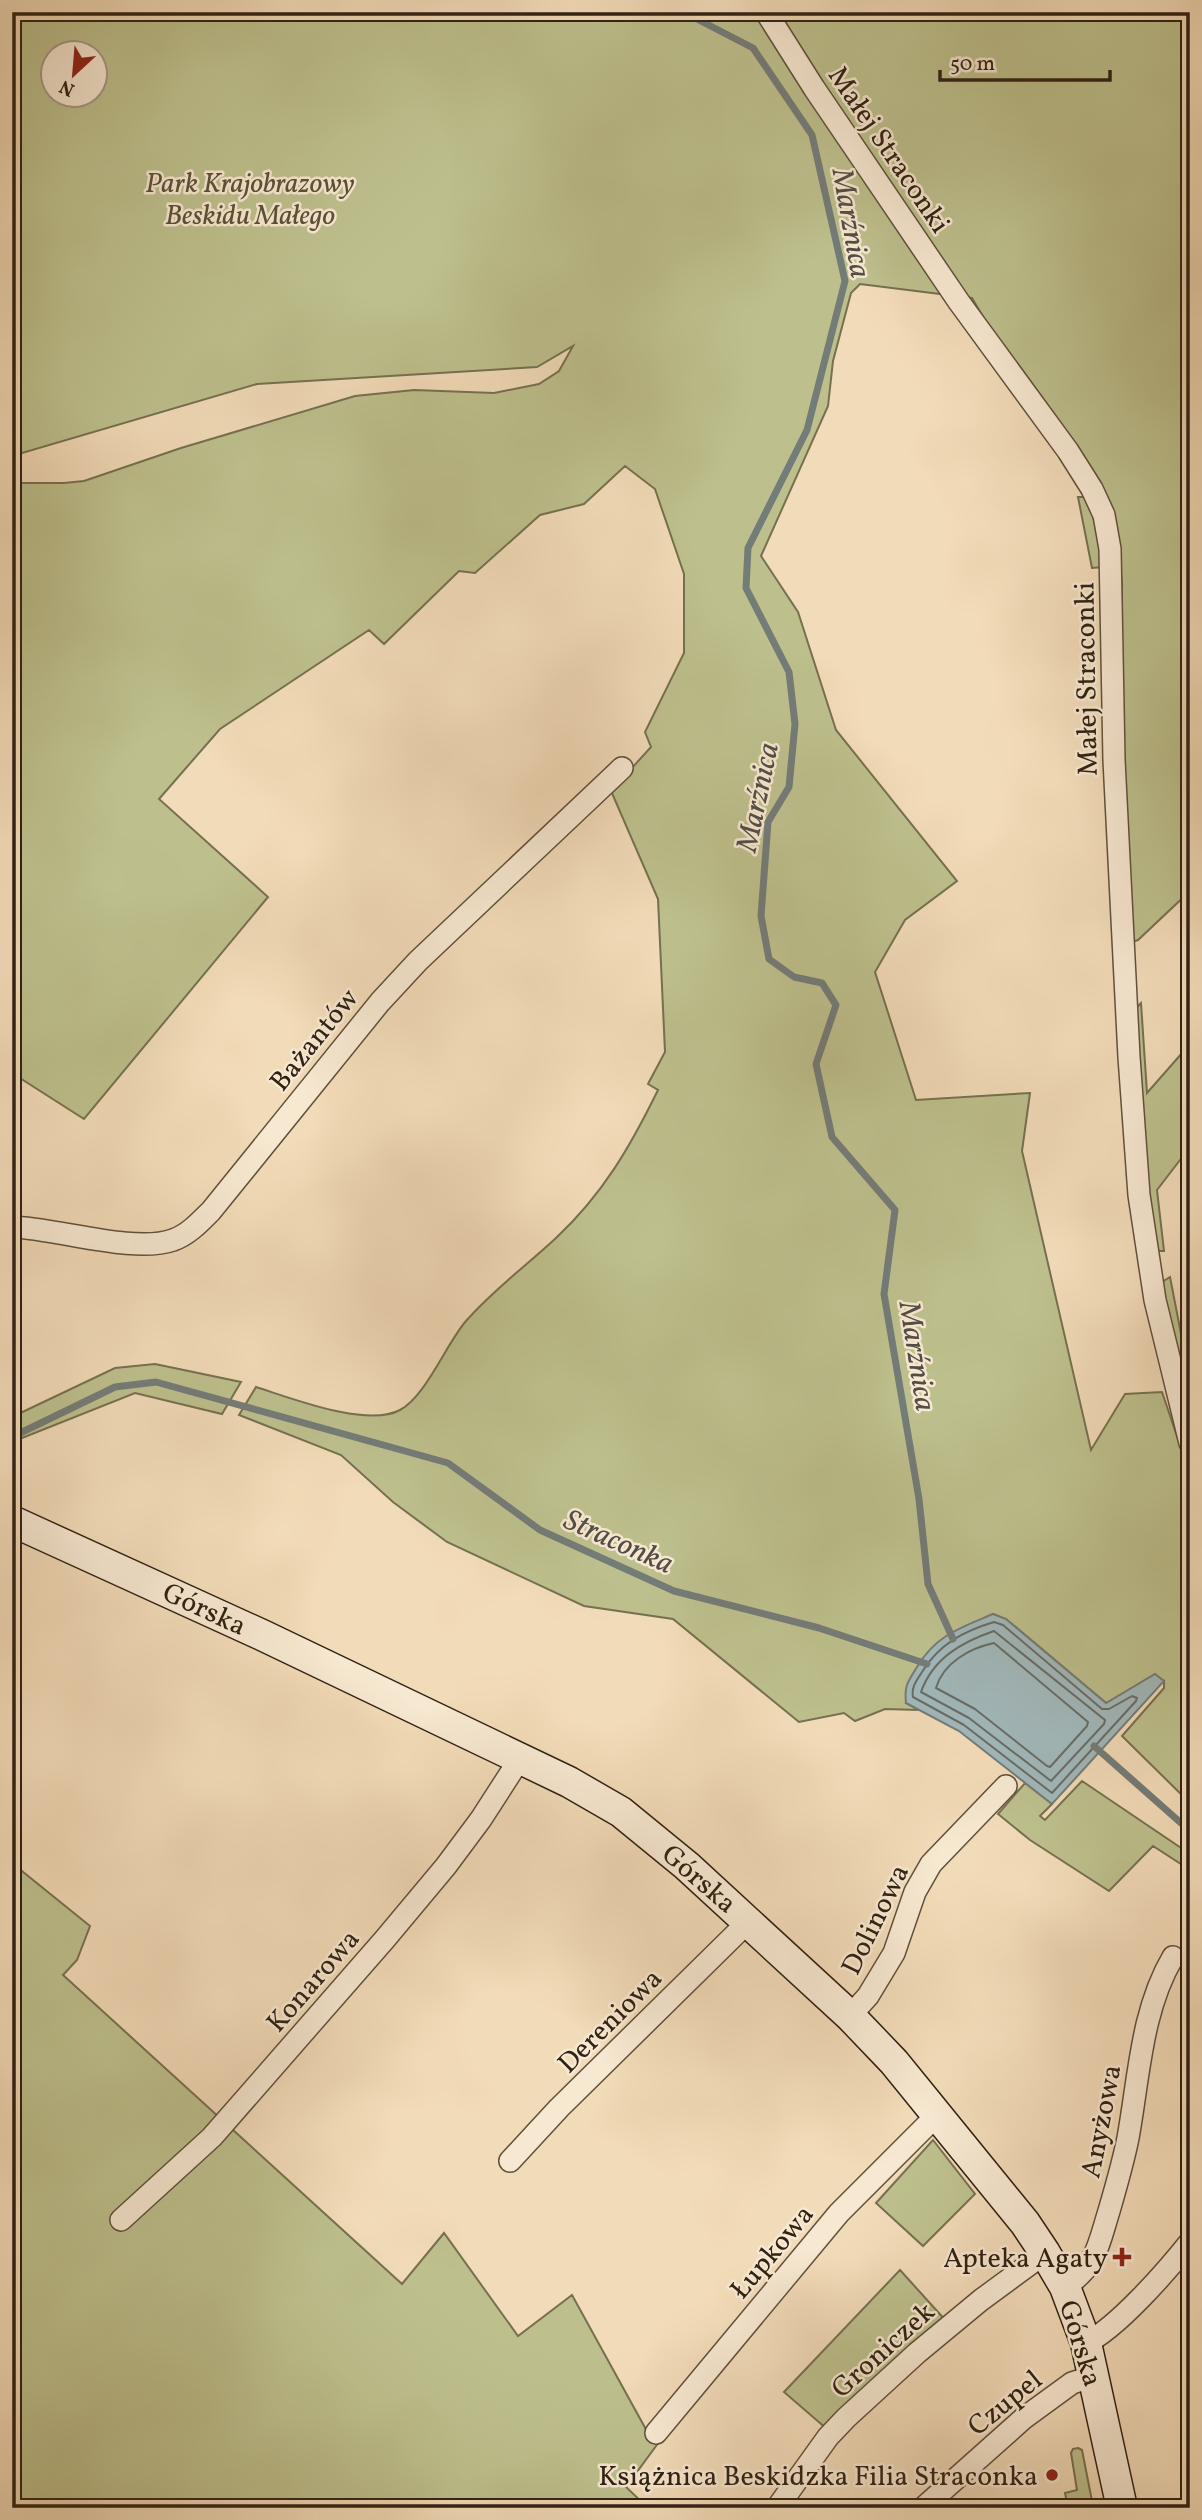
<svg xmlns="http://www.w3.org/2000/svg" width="1202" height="2520" font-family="Vollkorn,serif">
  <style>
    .green { fill: #bdc08d; stroke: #767050; stroke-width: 2; fill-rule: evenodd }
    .water { fill: #a1b8bb; stroke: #747c78; stroke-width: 2 }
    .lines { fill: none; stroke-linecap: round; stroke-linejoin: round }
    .shore { stroke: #686c67; stroke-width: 2 }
    .stream { stroke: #747c78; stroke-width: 7 }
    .street-casing { stroke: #60503c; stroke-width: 24 }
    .secondary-casing { stroke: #302113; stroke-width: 33 }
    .street { stroke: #f7e8d1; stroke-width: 21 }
    .secondary { stroke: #f7e8d1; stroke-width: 30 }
    .poi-dot { fill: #8f2418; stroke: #f7e8d1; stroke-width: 2.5 }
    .labels { text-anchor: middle; stroke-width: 5; stroke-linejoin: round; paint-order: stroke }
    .street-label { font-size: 28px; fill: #302113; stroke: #f7e8d1 }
    .park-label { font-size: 28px; font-style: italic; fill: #5a5138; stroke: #f7e8d1 }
    .poi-label { font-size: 28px; fill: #302113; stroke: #f7e8d1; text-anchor: end }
    .water-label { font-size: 30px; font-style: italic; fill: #524e45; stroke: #f7e8d1 }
  </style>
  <rect width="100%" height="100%" fill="#f2dbb8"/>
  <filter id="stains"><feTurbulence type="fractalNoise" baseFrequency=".00286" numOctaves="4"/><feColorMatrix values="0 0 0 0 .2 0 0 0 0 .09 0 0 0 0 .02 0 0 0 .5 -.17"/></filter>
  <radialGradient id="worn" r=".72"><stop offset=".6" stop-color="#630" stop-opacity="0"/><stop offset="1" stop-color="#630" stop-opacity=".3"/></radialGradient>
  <path class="green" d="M 12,12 L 1190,12 L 1190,891 L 1138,940 L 1129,943 L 1121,757 L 1122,585 L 1119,549 L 972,298 L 860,284 L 851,293 L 833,361 L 828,406 L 761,556 L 798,612 L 836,730 L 957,881 L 905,920 L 875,972 L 916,1100 L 1030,1093 L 1022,1151 L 1091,1450 L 1125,1394 L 1162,1392 L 1182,1451 L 1190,1482 L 1190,1803 L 1122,1736 L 1164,1688 L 1164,1681 L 1106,1703 L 1006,1619 L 993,1614 L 906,1703 L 919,1710 L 885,1709 L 855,1721 L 844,1713 L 799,1722 L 673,1619 L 584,1606 L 447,1542 L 393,1502 L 341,1455 L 239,1415 L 256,1387 C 291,1398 367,1428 400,1410 C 426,1396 446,1344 466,1321 C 494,1289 526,1266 556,1238 C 603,1194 630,1147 658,1090 L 648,1084 L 665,1052 L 658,899 L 611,791 L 651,747 L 645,732 L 684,653 L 684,574 L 655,489 L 625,466 L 584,504 L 540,515 L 475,573 L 459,571 L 384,644 L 369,630 L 220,729 L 159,799 L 268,897 L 84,1119 L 12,1073 L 12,483 L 64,483 L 84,481 L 181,448 L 355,396 L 414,390 L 494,393 L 539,384 L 559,371 L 573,346 L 537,367 L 257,384 L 12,456 ZM 52,52 L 94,52 L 94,94 L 52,94 Z
    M 1078,497 L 1087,497 L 1090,501 L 1104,567 L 1092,568 Z
    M 1141,1003 L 1147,1093 L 1190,1044 L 1190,1147 L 1157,1190 L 1164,1251 L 1159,1251 L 1153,1247 L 1135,1009 Z
    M 1170,1277 L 1190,1380 L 1190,1412 L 1164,1313 L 1162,1282 Z
    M 155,1364 L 241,1382 L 222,1414 L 135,1393 L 12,1442 L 12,1417 L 115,1368 Z
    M 1082,1781 L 1190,1854 L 1190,1870 L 1153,1846 L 1109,1891 L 1030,1840 L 998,1814 L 1025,1783 L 1052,1804 L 1040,1816 L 1045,1820 Z
    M 12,1863 L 90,1926 L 77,1960 L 63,1975 L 402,2284 L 444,2233 L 518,2336 L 572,2295 L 648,2433 L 659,2442 L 626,2487 L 648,2508 L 12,2508 Z
    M 933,2140 L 975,2194 L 923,2246 L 876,2203 Z
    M 900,2270 L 947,2322 L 828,2430 L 784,2392 Z
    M 1078,2448 L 1082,2450 L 1092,2501 L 1103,2508 L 1068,2508 L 1065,2493 L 1077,2490 L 1071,2453 L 1073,2449 Z"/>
  <path class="water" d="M 993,1614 L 1006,1619 L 1106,1703 L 1155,1674 L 1164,1681 L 1052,1804 L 959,1731 L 906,1703 C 904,1685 908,1682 917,1667 C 936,1635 960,1628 993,1614 Z"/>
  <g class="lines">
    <path class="shore" d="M 994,1622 L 1003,1625 L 1102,1709 L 1109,1709 L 1132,1696 L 1137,1698 L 1136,1701 L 1052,1793 L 964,1725 L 913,1697 C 911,1687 917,1680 922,1672 C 939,1644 964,1631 994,1622 Z
      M 994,1631 L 1105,1720 L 1104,1724 L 1051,1781 L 969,1718 L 921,1692 C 933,1658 962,1642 994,1631 Z
      M 994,1643 L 1088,1722 L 1087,1726 L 1050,1767 L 1047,1766 L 975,1709 L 936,1688 C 943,1663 970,1648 994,1643 Z"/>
    <path class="stream" d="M 691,12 L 697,19 L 753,48 L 812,135 L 845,281 L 807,430 L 748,548 L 746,588 L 789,672 L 795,724 L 789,787 L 768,822 L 761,916 L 769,959 L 794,977 L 822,983 L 836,1005 L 816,1064 L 832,1137 L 895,1210 L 884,1294 L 919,1499 L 928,1584 L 953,1639
      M 12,1437 L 115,1387 L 156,1382 L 448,1463 L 540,1530 L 674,1591 L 819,1628 L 927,1664
      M 1094,1746 L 1190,1831"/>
    <defs>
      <path id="street" d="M 766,12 L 814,88 L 959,302 L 1068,451 L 1092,489 L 1104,515 L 1110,549 L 1114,760 L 1129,1057 L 1139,1195 L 1155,1300 L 1190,1443
        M 12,1227 C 56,1228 134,1254 173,1240 C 188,1235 200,1222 211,1211 L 380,1002 L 418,961 L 622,768
        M 850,2016 L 868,1996 L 894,1953 L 915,1892 L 931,1864 L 1006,1786
        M 510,2161 L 559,2108 L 749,1921
        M 121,2220 L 212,2137 L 385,1939 L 446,1866 L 481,1819 L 521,1757
        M 1065,2287 C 1097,2265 1098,2246 1109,2211 C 1116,2187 1123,2163 1128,2138 C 1139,2078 1141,2011 1173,1957
        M 1086,2343 C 1117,2328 1167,2271 1190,2242
        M 656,2433 L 839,2213 L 928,2124 L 939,2116
        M 777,2508 L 828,2437 L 846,2418 L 917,2353 L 981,2300 L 1045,2253
        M 923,2508 L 1024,2418 L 1072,2383 L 1094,2376"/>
      <path id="secondary" d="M 12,1521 L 262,1635 L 569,1782 L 621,1812 L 687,1866 L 850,2016 L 894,2062 L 1025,2223 L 1045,2253 L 1065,2287 L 1086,2343 L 1122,2508"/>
    </defs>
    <use href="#street" class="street-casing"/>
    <use href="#secondary" class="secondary-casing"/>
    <use href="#street" class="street"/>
    <use href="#secondary" class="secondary"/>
  </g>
  <g class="poi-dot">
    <path d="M1118.5 2246.5h7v7h7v7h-7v7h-7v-7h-7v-7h7z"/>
    <circle cx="1052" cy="2475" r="7"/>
  </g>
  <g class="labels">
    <g class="street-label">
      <text transform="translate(890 149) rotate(56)" y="10">Małej Straconki</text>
      <text transform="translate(1085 679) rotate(-91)" y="10">Małej Straconki</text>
      <text transform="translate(313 1039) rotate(-51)" y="10">Bażantów</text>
      <text transform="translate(205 1608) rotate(25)" y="10">Górska</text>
      <text transform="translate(700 1878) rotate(41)" y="10">Górska</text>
      <text transform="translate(874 1919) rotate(-64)" y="10">Dolinowa</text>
      <text transform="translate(312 1980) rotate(-49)" y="10">Konarowa</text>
      <text transform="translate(609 2020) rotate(-45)" y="10">Dereniowa</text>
      <text transform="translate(1100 2121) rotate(-79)" y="10">Anyżowa</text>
      <text transform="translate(771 2251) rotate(-50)" y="10">Łupkowa</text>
      <text transform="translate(1082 2343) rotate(73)" y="10">Górska</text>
      <text transform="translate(882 2349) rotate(-42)" y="10">Groniczek</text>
      <text transform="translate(1004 2402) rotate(-39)" y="10">Czupel</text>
    </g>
    <g class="park-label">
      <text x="250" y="192">Park Krajobrazowy<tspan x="250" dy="32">Beskidu Małego</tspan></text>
    </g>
    <g class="poi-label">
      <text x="1108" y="2267">Apteka Agaty</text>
      <text x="1038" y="2485">Książnica Beskidzka Filia Straconka</text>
    </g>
    <g class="water-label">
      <text transform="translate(852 223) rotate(80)" y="10">Marźnica</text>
      <text transform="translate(757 797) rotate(-78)" y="10">Marźnica</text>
      <text transform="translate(918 1356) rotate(81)" y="10">Marźnica</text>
      <text transform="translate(619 1541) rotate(24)" y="10">Straconka</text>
    </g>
  </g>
  <rect width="1202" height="2520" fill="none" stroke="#f2dbb8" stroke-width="42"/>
  <rect x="14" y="14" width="1174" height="2492" fill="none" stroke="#302113" stroke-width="3.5"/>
  <rect x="21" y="21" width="1160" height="2478" fill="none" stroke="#302113" stroke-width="2"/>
  <g transform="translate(74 74) rotate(206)"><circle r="33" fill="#f7e8d1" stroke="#a79885" stroke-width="2"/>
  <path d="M0-5L12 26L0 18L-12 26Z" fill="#8f2418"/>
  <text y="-10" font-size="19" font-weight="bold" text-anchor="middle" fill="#302113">N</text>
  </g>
  <path d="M940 70v10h170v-10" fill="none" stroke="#302113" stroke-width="3.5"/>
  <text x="950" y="70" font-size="21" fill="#302113" stroke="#f7e8d1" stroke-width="5" paint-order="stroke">50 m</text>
  <rect width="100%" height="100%" filter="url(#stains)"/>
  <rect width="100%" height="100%" fill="url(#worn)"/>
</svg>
